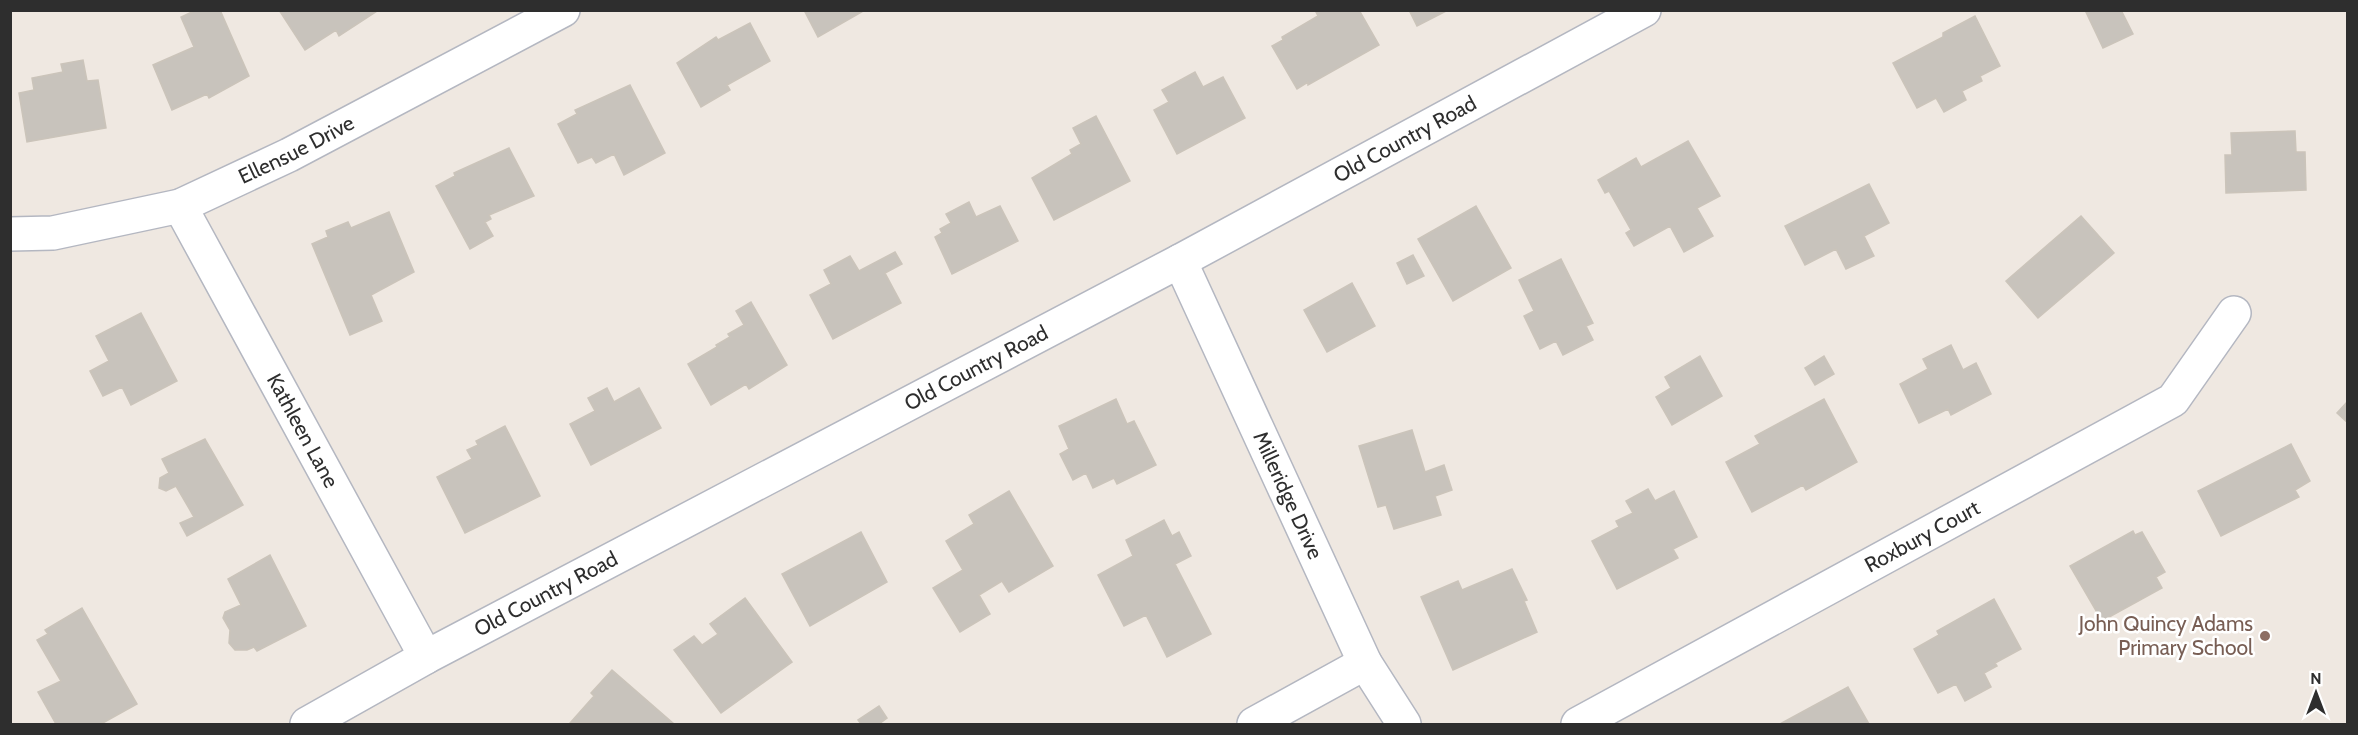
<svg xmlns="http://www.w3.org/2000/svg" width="2358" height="735" font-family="Cabin,sans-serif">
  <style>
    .building { fill: #c8c3bc; stroke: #cbc4ba; stroke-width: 1.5 }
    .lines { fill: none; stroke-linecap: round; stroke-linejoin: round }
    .street-casing { stroke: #b4b7c1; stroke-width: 36 }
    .street { stroke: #fff; stroke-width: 33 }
    .education-dot { fill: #8d6e63; stroke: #fff; stroke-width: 2 }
    .labels { text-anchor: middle; stroke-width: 5; stroke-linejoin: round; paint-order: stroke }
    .street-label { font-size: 21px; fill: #2e2e2e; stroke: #fff }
    .education-label { font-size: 21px; fill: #785e54; stroke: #fff; text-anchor: end }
  </style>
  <rect width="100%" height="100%" fill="#efe8e1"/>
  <path class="building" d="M 196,10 L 220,10 L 249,76 L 209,98 L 207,94 L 172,110 L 153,65 L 194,47 L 181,17 Z
    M 279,10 L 377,10 L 377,11 L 339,36 L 336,30 L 305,50 Z
    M 804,10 L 865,10 L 818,37 Z
    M 1315,10 L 1359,10 L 1379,45 L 1308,85 L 1308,82 L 1297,89 L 1272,46 L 1283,40 L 1282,37 L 1318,16 Z
    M 1409,10 L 1448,10 L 1417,26 Z
    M 2085,10 L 2121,10 L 2133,34 L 2103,48 Z
    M 1975,16 L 2000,66 L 1980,76 L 1982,81 L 1962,91 L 1966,100 L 1944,112 L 1936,98 L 1917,108 L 1893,63 L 1943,37 L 1943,33 Z
    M 750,23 L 770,61 L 727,85 L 730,90 L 701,107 L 677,63 L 716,37 L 718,40 Z
    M 83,60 L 87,81 L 98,80 L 106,128 L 27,142 L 19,93 L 34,90 L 32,78 L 63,72 L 61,64 Z
    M 1195,72 L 1203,87 L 1223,77 L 1245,118 L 1177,154 L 1154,110 L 1169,102 L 1162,90 Z
    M 630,85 L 665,153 L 624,175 L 614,154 L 596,163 L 592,157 L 578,163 L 558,124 L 577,114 L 575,110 Z
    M 1096,116 L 1130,181 L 1054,220 L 1032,178 L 1072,154 L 1070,150 L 1081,144 L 1073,128 Z
    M 2295,131 L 2296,152 L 2305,152 L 2306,190 L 2226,193 L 2225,155 L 2232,155 L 2231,133 Z
    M 1688,141 L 1720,196 L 1697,208 L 1713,236 L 1684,252 L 1670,226 L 1634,246 L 1626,233 L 1631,230 L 1609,191 L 1605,193 L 1598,180 L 1636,158 L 1641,167 Z
    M 509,148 L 534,196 L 489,215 L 491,219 L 485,222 L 493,236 L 470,249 L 436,186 L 455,176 L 454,173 Z
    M 1869,184 L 1889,223 L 1864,236 L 1874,256 L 1846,269 L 1836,249 L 1805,265 L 1785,226 Z
    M 969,202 L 976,217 L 1000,206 L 1018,241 L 952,274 L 935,237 L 942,233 L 940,229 L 951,223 L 946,214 Z
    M 1476,206 L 1511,268 L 1453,301 L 1418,239 Z
    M 389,212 L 414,272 L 371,295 L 382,321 L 350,335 L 312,244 L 328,237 L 326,231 L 348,222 L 351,228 Z
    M 2081,216 L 2114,253 L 2038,318 L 2006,281 Z
    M 895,252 L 902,264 L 885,273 L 901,303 L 833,339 L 810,295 L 831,284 L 824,270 L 850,256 L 859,271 Z
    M 1413,255 L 1424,276 L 1407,284 L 1397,263 Z
    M 1561,259 L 1593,323 L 1586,326 L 1593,340 L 1563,355 L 1556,341 L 1540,349 L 1524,316 L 1534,311 L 1519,280 Z
    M 1352,283 L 1375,326 L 1327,352 L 1304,310 Z
    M 751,302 L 787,365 L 749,389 L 746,384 L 711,405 L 688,364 L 717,347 L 716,345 L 730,337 L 728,334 L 744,325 L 736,311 Z
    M 141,313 L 177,381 L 131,405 L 122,387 L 103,396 L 90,371 L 109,361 L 96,336 Z
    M 1951,345 L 1963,370 L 1976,363 L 1991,394 L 1951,415 L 1948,409 L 1919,423 L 1900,384 L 1928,369 L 1923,359 Z
    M 1700,356 L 1722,396 L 1672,425 L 1656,397 L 1671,388 L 1665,377 Z
    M 1824,356 L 1834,374 L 1815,385 L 1805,368 Z
    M 607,388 L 614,402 L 639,388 L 661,428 L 591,465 L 570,424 L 595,411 L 588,398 Z
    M 1116,399 L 1127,424 L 1134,421 L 1156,465 L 1117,484 L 1114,478 L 1093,488 L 1086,473 L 1073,480 L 1060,454 L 1069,449 L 1059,426 Z
    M 1824,399 L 1857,462 L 1806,490 L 1803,485 L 1752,512 L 1726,462 L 1760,444 L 1755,436 Z
    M 2348,401 L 2348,423 L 2337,413 Z
    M 505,426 L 540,496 L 465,533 L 437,477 L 472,459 L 467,450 L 478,445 L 476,441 Z
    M 1412,430 L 1425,472 L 1444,465 L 1452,490 L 1435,496 L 1441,515 L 1394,529 L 1386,505 L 1378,507 L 1359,446 Z
    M 205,439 L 243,505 L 187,536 L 180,523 L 194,517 L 176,486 L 166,491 L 159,488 L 160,478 L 169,473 L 162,459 Z
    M 2291,444 L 2310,481 L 2295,490 L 2299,497 L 2221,536 L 2198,491 Z
    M 1648,489 L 1655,501 L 1674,491 L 1697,537 L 1673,549 L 1678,558 L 1617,589 L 1592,541 L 1619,527 L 1616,521 L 1633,513 L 1626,501 Z
    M 1009,491 L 1053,566 L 1009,592 L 1002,581 L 979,595 L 990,614 L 960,632 L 933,588 L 963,570 L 946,541 L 974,524 L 969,515 Z
    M 1164,520 L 1172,536 L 1179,532 L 1191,556 L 1175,564 L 1211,634 L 1167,657 L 1146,615 L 1124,626 L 1098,575 L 1133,556 L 1126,540 Z
    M 2133,531 L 2135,535 L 2142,532 L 2165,572 L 2156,577 L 2162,588 L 2102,621 L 2070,566 Z
    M 861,532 L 887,582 L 810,626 L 782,574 Z
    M 270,555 L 306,626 L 257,651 L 254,647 L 247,650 L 235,650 L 229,643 L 230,630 L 223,618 L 225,612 L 241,605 L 228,579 Z
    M 1512,569 L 1527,600 L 1524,601 L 1537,632 L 1453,670 L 1421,597 L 1458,581 L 1462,590 Z
    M 745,598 L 792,662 L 721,713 L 674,650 L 694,636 L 702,645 L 718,634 L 710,624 Z
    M 1994,599 L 2021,649 L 1995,663 L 1997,666 L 1984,673 L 1991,687 L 1965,701 L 1956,684 L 1938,693 L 1914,649 L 1939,635 L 1937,631 Z
    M 82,608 L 137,704 L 101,724 L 56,724 L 38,692 L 61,681 L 37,640 L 48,634 L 45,630 Z
    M 612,670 L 674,724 L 570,723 L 594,696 L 591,693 Z
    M 1848,687 L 1869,724 L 1780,724 Z
    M 879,706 L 887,718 L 879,724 L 861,724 L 858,720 Z"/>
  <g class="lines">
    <defs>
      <g id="street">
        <path id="s1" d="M 180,206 L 426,657"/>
        <path id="s2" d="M 10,234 L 53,233 L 180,206 L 289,155 L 563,10"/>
        <path id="s3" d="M 1180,261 L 1365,663 L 1404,724"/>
        <path id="s4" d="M 307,724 L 426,657 L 1180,261 L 1644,10"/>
        <path d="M 1254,724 L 1365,663"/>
        <path id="s5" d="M 1578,724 L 2173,400 L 2234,313"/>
      </g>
    </defs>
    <use href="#street" class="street-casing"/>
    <use href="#street" class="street"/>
  </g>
  <circle class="education-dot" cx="2265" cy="636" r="6"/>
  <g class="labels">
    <g class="street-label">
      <text dy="7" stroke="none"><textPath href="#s4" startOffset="1244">Old Country Road</textPath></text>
      <text dy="7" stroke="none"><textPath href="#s2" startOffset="302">Ellensue Drive</textPath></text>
      <text dy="7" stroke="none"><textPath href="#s4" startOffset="758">Old Country Road</textPath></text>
      <text dy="7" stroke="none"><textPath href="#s1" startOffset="256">Kathleen Lane</textPath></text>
      <text dy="7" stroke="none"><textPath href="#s3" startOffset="258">Milleridge Drive</textPath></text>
      <text dy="7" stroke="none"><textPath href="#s5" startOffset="392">Roxbury Court</textPath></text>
      <text dy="7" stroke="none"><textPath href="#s4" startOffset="272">Old Country Road</textPath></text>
    </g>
    <g class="education-label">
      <text x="2253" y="631">John Quincy Adams<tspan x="2253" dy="24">Primary School</tspan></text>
    </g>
  </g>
  <rect width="2358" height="735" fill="none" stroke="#2e2e2e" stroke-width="24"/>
  <g transform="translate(2316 693)" stroke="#ffffff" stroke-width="4.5" paint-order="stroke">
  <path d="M0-4.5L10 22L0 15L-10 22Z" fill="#2e2e2e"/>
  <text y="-9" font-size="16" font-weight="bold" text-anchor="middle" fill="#2e2e2e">N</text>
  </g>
</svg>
